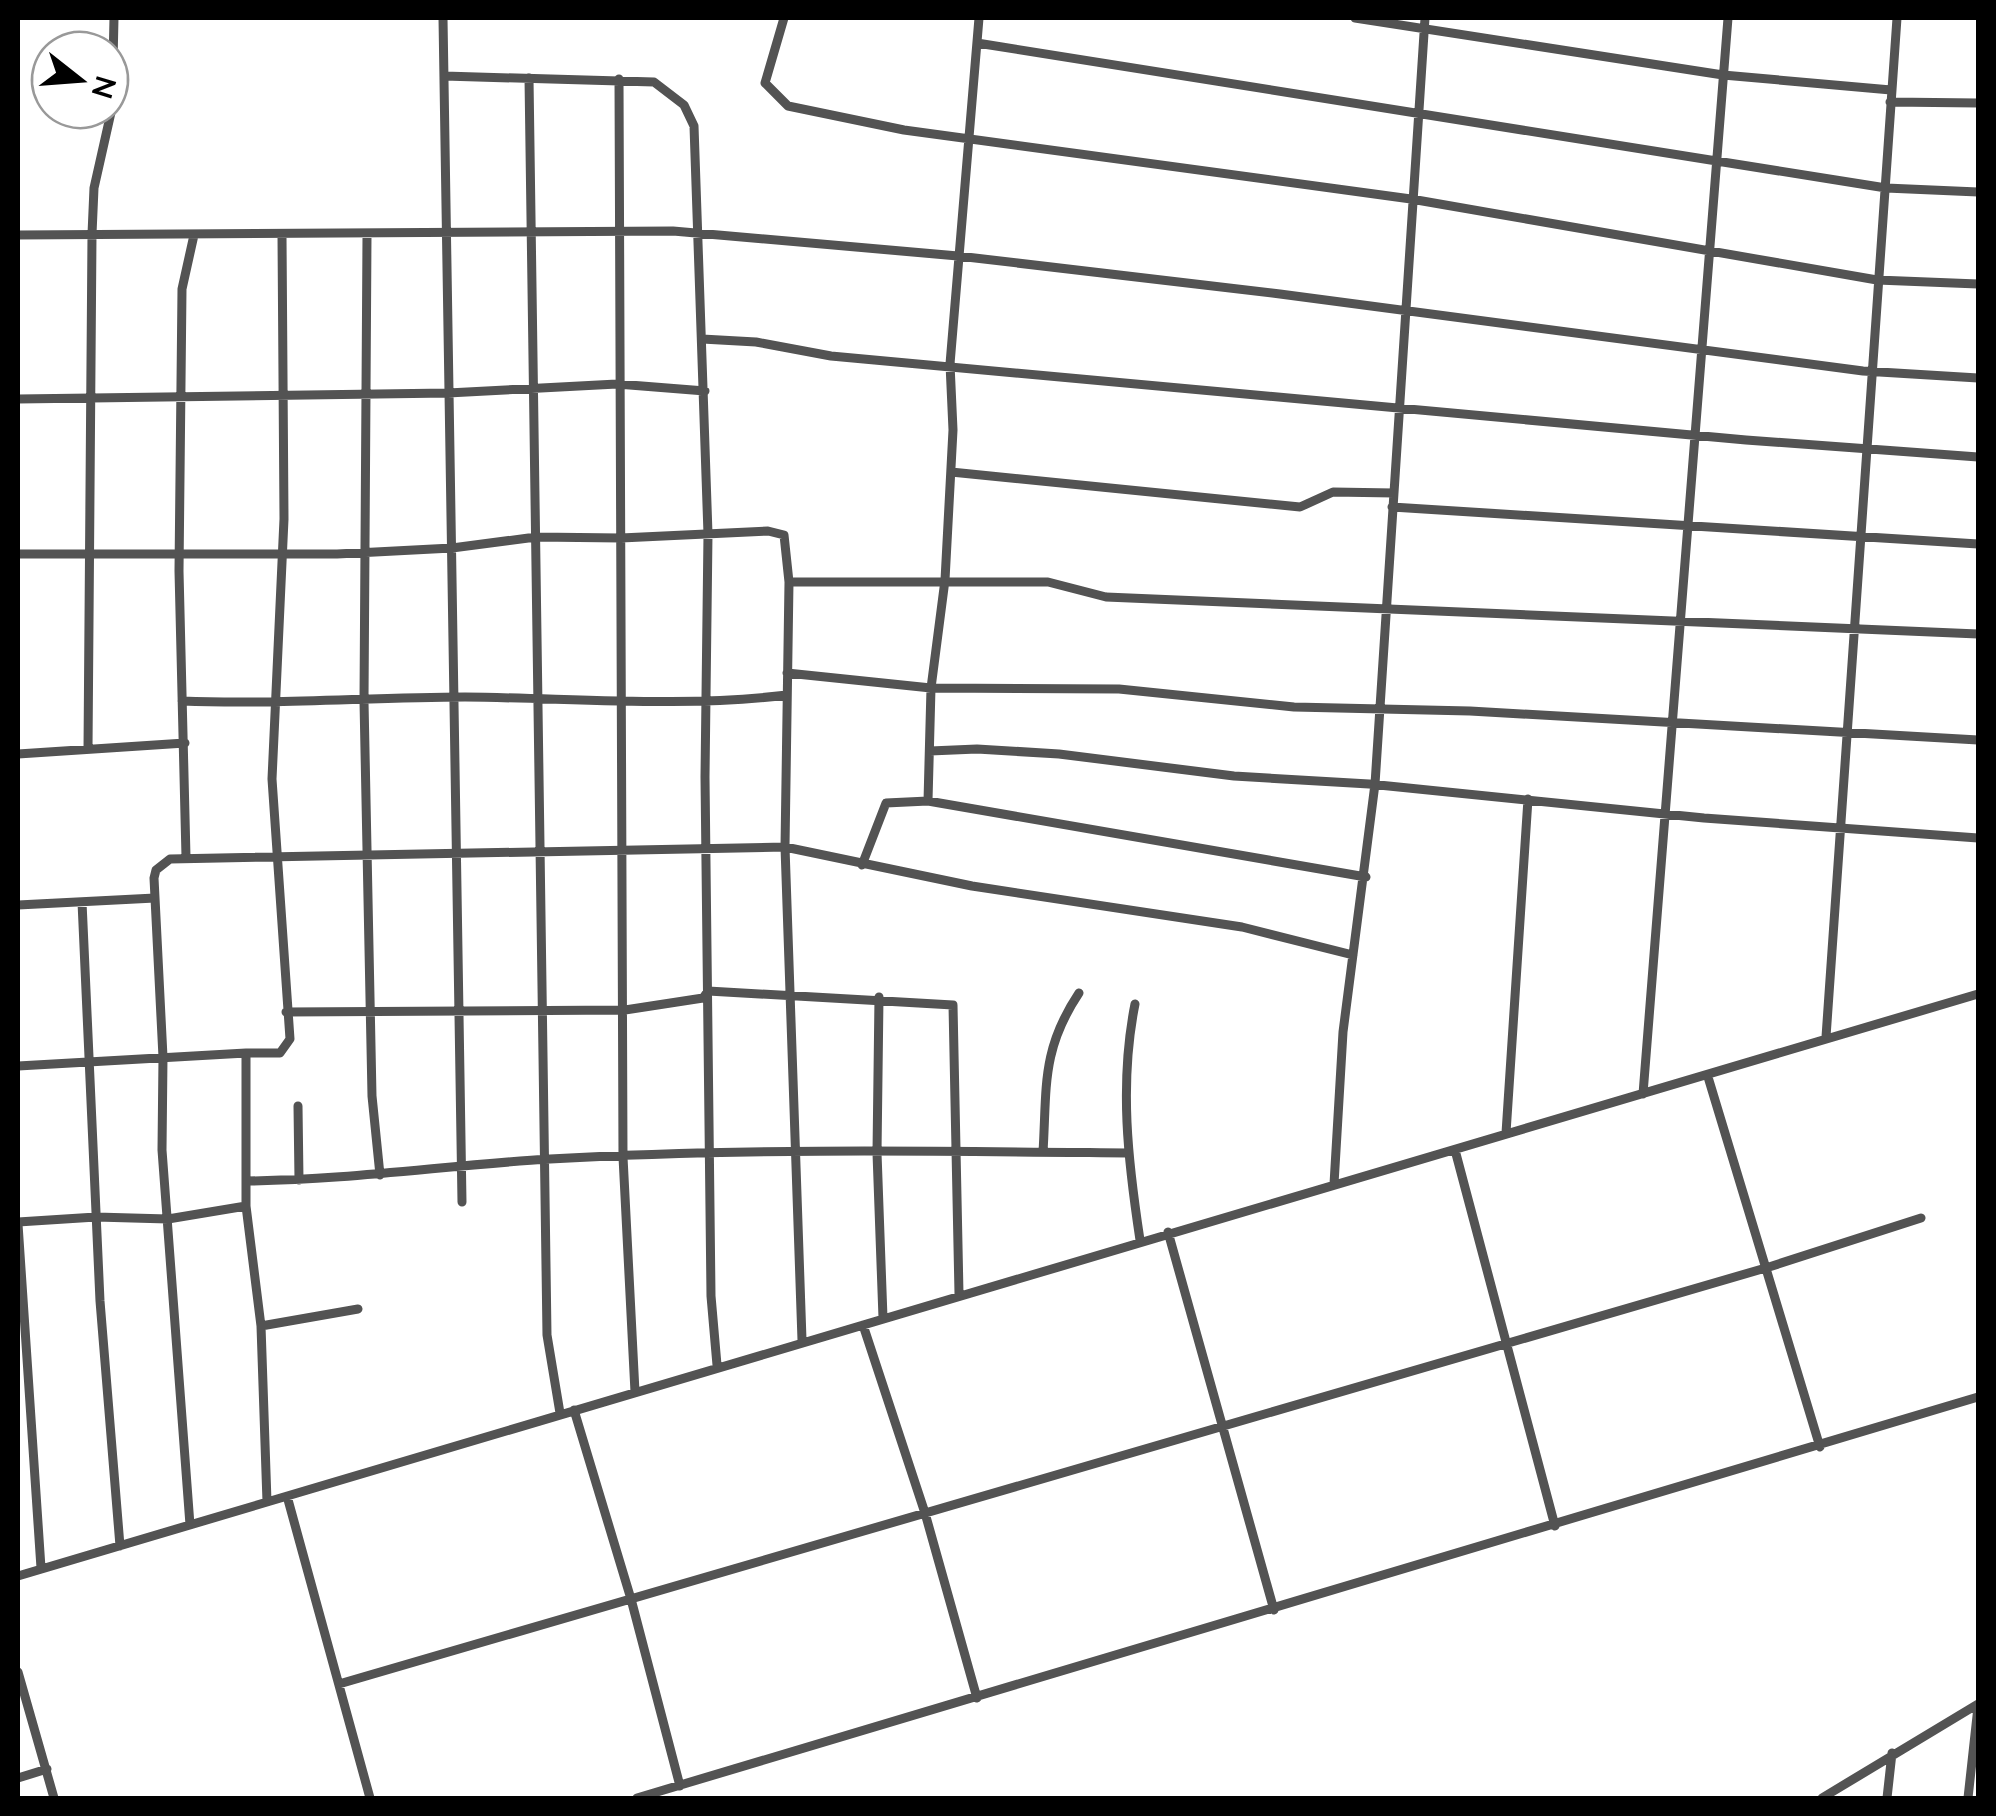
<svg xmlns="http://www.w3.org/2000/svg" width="1996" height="1816" font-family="Lato,sans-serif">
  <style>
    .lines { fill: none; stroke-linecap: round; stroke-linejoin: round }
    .street { stroke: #535353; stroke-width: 9 }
  </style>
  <rect width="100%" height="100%" fill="#fff"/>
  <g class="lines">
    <path class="street" d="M 443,18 L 462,1202
      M 784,18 L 765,83 L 788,106 L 904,130 L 1411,199 L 1877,280 L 1978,284
      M 1355,18 L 1723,75 L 1891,90
      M 977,43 L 1886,188 L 1978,192
      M 444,76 L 654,82 L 684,105 L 694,126 L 708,534 L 705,777 L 711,1296 L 717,1365
      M 529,78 L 547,1335 L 560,1413
      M 619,79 L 623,1157 L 635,1392
      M 1890,102 L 1978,103
      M 18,235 L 673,231 L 958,256 L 1280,294 L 1863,371 L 1978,378
      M 367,236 L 364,701 L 372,1096 L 380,1175
      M 702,339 L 756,342 L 831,356 L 1746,440 L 1978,457
      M 18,399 L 448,393 L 617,384 L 705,391
      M 951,472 L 1300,507 L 1333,492 L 1394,493
      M 1392,507 L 1978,544
      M 18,554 L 337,554 L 452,548 L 536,537 L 621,538 L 768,531 L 784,535 L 789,582
      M 787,673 L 931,688 L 1119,689 L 1294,707 L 1470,711 L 1978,740
      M 182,701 C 277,705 371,697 465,697 C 572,698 681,708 787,695
      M 88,749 L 92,234 L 94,188 L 112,108 L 114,18
      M 930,751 L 977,749 L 1059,754 L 1234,776 L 1369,784 L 1704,818 L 1978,838
      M 18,754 L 185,743
      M 928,801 L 931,688 L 945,580 L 953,430 L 950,364 L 979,18
      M 186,857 L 179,571 L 182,289 L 194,235
      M 862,865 L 886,803 L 928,801 L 1366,877
      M 82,902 L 100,1301 L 120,1546
      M 18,905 L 155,898
      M 879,997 L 877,1153 L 883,1318
      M 1135,1004 C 1119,1084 1128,1161 1140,1240
      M 286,1012 L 625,1010 L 703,998 L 708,991 L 953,1005 L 959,1294
      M 1826,1037 L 1897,18
      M 18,1066 L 246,1053
      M 1708,1077 L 1820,1447
      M 1643,1094 L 1728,18
      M 298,1106 L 299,1180
      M 1506,1133 L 1528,799
      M 1455,1150 L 1555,1526
      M 1043,1152 C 1047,1087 1041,1050 1079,993
      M 247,1181 C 349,1180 449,1165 550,1159 C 742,1148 935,1151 1127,1153
      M 1334,1184 L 1343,1032 L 1375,784 L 1425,18
      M 18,1222 L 96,1217 L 168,1219 L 246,1206
      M 18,1224 L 41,1568
      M 1168,1232 L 1274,1610
      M 863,1325 L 925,1513 L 977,1698
      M 261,1326 L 358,1309
      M 802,1340 L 785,847 L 789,582 L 1048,582 L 1106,597 L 1978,634
      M 574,1410 L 631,1599 L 680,1786
      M 287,1496 L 370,1798
      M 267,1502 L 261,1326 L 246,1206 L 246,1053 L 280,1053 L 290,1039 L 272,779 L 284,519 L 282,235
      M 190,1525 L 162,1150 L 163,1057 L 154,878 L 156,870 L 170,859 L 785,847 L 972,886 L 1242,927 L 1353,955
      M 18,1576 L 1978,994
      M 18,1672 L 54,1798
      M 339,1684 L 1769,1267 L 1921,1218
      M 18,1778 L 47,1769
      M 637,1798 L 1978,1397
      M 1822,1798 L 1978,1704
      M 1887,1798 L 1892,1753
      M 1968,1798 L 1978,1707"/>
  </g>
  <rect width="1996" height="1816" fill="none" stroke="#000000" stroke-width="40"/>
  <g transform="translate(80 80) rotate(107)"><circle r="48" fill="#ffffff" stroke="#999999" stroke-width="2.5"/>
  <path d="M0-8L18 38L0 25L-18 38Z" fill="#000000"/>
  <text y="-15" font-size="28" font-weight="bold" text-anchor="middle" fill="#000000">N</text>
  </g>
</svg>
